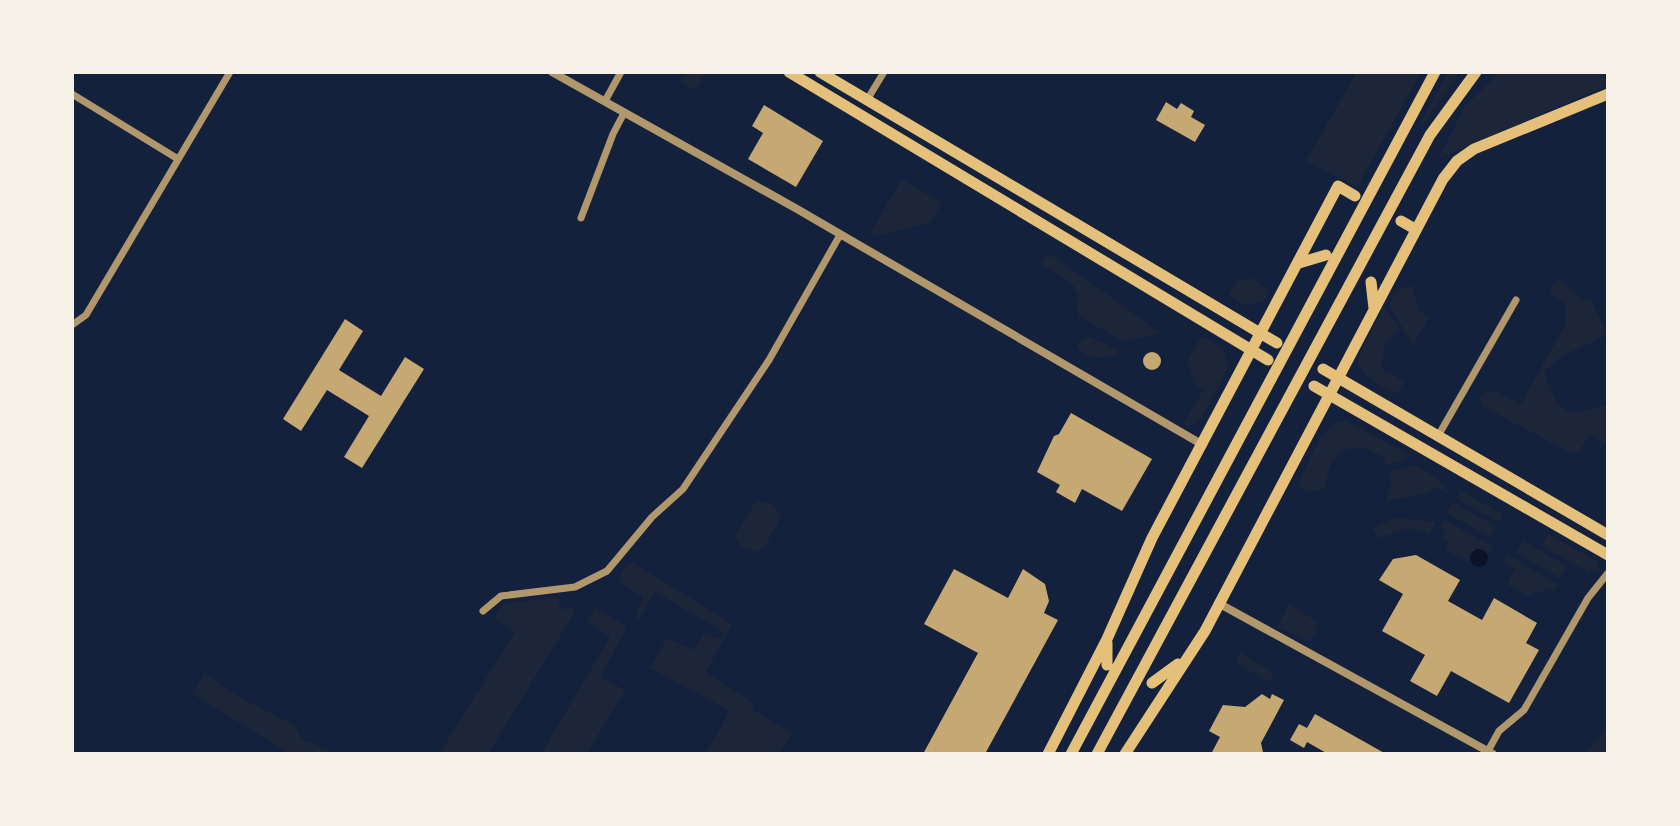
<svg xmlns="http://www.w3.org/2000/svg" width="1680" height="826" font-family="'Fira Sans Condensed',sans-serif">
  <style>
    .green { fill: #1d2539 }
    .water { fill: #0b132b }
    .building { fill: #c6a872 }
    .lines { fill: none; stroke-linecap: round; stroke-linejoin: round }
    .minor { stroke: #b1986c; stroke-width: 7 }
    .tertiary { stroke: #b1986c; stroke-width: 8 }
    .primary { stroke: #e5c07b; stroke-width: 11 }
  </style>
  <rect width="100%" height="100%" fill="#14213d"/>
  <path class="green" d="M 696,72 L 706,72 L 696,90 L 680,82 L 683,76 Z
    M 1357,72 L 1421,72 L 1357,187 L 1306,161 Z
    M 1448,72 L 1459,72 L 1422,127 L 1419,125 Z
    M 1500,72 L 1608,72 L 1608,85 L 1438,159 L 1465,106 Z
    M 902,179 L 942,203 L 930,223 L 878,236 L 870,233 Z
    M 1053,256 L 1159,332 L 1156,335 L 1122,341 L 1079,316 L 1076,307 L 1079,296 L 1072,284 L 1041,264 L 1045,257 Z
    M 1252,278 L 1270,291 L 1264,301 L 1246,305 L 1229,296 L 1237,281 Z
    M 1559,278 L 1581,300 L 1591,299 L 1607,335 L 1560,357 L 1544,372 C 1551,389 1558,418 1582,411 C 1592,408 1597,406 1608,406 L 1608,446 L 1590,434 L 1578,453 L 1569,452 L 1482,406 L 1480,399 L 1486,391 L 1496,392 L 1521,404 L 1566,323 L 1565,304 L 1549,291 Z
    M 1412,286 L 1419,311 L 1429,317 L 1413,345 L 1389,306 L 1396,290 Z
    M 1384,306 L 1400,330 L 1386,342 L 1381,365 L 1386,374 L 1390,372 L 1404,382 L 1397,394 C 1381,385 1359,378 1358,358 Z
    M 1202,336 L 1222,347 L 1229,366 L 1201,419 L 1190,426 L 1183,424 L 1204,389 L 1196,385 L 1187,361 Z
    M 1089,337 L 1117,349 L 1117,355 C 1102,358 1086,360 1077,346 L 1081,340 Z
    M 1346,421 L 1408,454 L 1405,460 L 1387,465 L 1384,457 C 1379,456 1373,451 1366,449 C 1338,442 1325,466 1326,488 L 1309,493 L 1299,486 L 1299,481 C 1310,461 1321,422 1346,421 Z
    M 1414,465 L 1439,479 L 1451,495 L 1434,486 L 1430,493 L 1385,501 L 1391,484 L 1390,472 Z
    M 1460,490 L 1503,515 L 1499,522 L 1456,498 Z
    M 756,501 L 774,505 L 781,516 L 766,545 L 756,552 L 742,547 L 735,536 Z
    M 1453,502 L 1496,527 L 1490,537 L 1447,513 Z
    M 1395,518 L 1436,522 L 1429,534 L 1408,528 L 1379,538 L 1372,528 Z
    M 1444,520 L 1493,547 L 1489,554 L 1476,548 L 1468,562 L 1445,549 L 1449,542 L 1443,538 L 1446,531 L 1439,527 Z
    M 1548,534 L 1597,561 L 1600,572 L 1592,568 L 1589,573 L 1542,546 Z
    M 1523,541 L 1567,566 L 1560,578 L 1516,553 Z
    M 1507,555 L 1558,584 L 1553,592 L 1546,587 L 1542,594 L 1534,590 L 1530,597 L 1507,584 L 1515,569 L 1503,562 Z
    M 632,562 L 732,624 L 706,672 L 752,702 L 753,710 L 792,733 L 779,754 L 705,754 L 730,711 L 650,668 L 667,638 L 694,650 L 704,633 L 720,639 L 724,632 L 655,592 L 639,619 L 635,617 L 643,597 L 619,583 L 622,571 Z
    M 558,597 L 560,609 L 571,608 L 575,612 L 488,754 L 439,754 L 515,632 L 494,618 L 503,604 Z
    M 1289,604 L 1316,621 L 1316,633 L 1308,641 L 1277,627 Z
    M 595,607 L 627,627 L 600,677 L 625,690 L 587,754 L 541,754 L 610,637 L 587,621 Z
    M 1240,653 L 1270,670 L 1273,679 L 1266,681 L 1236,662 Z
    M 205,673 L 232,693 L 295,726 L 303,740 L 329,750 L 328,754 L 291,754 L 192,694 Z
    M 1608,726 L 1608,753 L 1586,753 Z"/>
  <path class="water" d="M1470 558a9 9 0 1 1 18 0a9 9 0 1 1-18 0Z"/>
  <path class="building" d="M 1166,102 L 1177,109 L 1181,103 L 1194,111 L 1191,117 L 1205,125 L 1195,142 L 1156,120 Z
    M 764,105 L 823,141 L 796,187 L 748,159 L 763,133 L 752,126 Z
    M 345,319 L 363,331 L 339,370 L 381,396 L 405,357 L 424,369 L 362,468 L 344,457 L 369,416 L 327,390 L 301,431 L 283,419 Z
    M1143 361a9 9 0 1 1 18 0a9 9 0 1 1-18 0Z
    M 1071,413 L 1152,459 L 1122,511 L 1082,489 L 1075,503 L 1056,492 L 1060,485 L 1037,472 L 1054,436 L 1059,434 Z
    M 1416,555 L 1460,580 L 1448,601 L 1482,620 L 1494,598 L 1537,623 L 1526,643 L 1539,650 L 1509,703 L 1451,671 L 1437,696 L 1410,681 L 1425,655 L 1382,631 L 1403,594 L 1379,580 L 1393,559 Z
    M 954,569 L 1008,598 L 1023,569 L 1045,584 L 1049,601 L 1044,613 L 1058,620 L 985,754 L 923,754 L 978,653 L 924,624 Z
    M 1262,694 L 1270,699 L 1272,694 L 1284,700 L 1261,743 L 1263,752 L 1211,754 L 1220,737 L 1209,731 L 1223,705 L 1245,707 Z
    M 1315,714 L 1340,728 L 1386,754 L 1328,754 L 1307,742 L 1304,748 L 1290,740 L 1299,724 L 1307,728 Z"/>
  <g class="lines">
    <path class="minor" d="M 72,94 L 178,159
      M 867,100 L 884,72
      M 605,101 L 621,72
      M 581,218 L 613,134 L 624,113
      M 72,325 L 86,315 L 230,72
      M 1438,436 L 1516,300
      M 483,611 L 501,596 L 575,587 L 607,571 L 652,517 L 683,489 L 769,360 L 840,235
      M 1488,751 L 1499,731 L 1524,710 L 1588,598 L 1608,573"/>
    <path class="tertiary" d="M 552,72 L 797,209 L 1203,445
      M 1218,603 L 1493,754"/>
    <path class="primary" d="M 789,72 L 1268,360
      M 820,72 L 1277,343
      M 1401,221 L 1415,229
      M 1299,263 L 1326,255
      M 1371,282 L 1374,308
      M 1323,369 L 1608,535
      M 1314,386 L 1608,555
      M 1107,643 L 1107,665
      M 1152,683 L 1178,664
      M 1048,754 L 1107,639 L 1152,538 L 1338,186 L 1355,196
      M 1071,754 L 1435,72
      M 1097,754 L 1430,135 L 1476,72
      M 1125,754 L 1205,631 L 1443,179 L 1457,161 L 1474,149 L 1608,94"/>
  </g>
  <rect width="1680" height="826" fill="none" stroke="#f6f1e7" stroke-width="148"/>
</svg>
